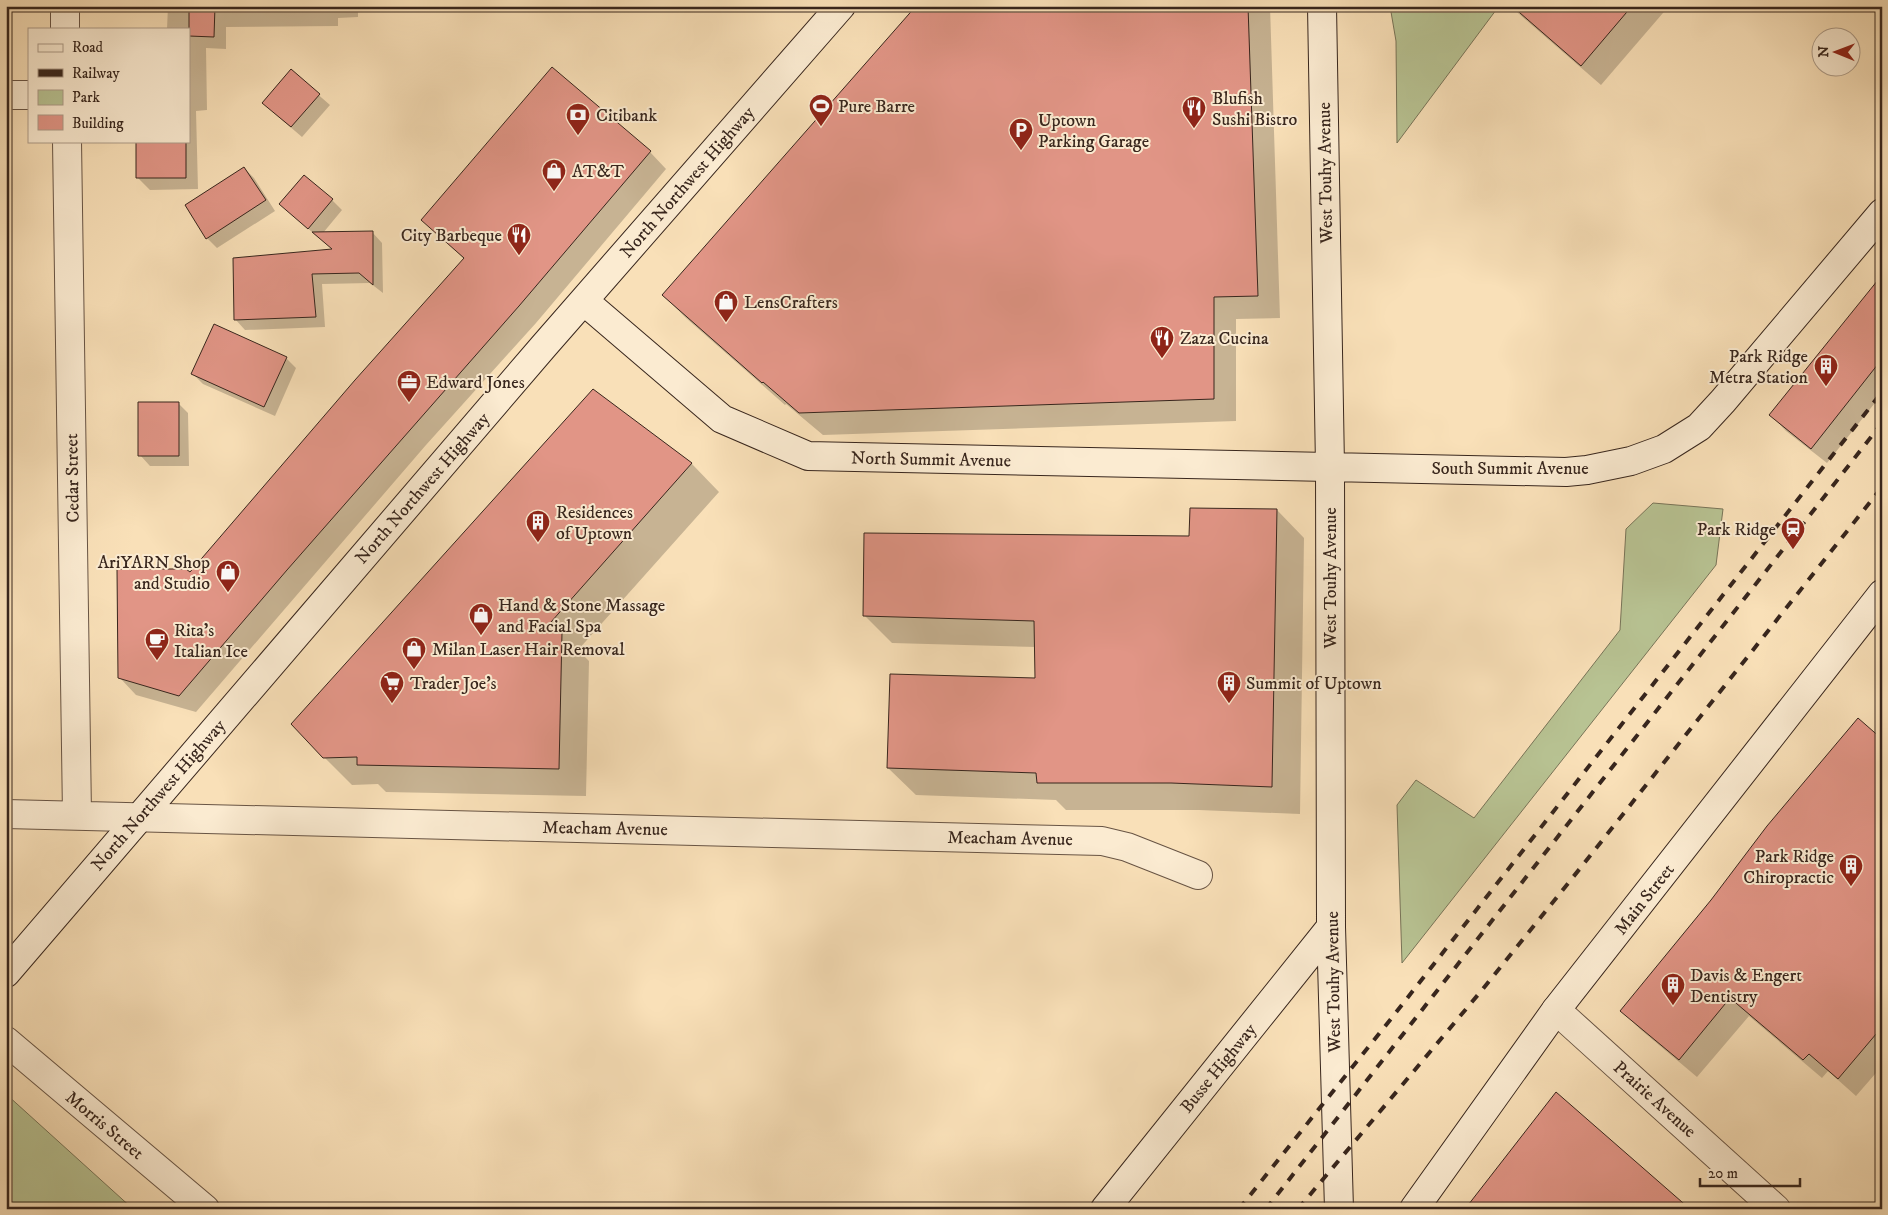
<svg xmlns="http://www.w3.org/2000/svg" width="1888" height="1215" font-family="'IM FELL DW Pica',serif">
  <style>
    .green { fill: #b8c393; stroke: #787458 }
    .shadow { fill: #0003 }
    .building { fill: #e19586; stroke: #38261d }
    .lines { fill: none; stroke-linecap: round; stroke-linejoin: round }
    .street-casing { stroke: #685444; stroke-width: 30 }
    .secondary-casing { stroke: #38261d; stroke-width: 30 }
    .street { stroke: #fbebd1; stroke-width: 28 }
    .secondary { stroke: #fbebd1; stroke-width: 28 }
    .rail { stroke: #38261d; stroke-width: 4; stroke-dasharray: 9 9; stroke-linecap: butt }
    .labels { text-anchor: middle; stroke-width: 4; stroke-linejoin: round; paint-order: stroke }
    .poi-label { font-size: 18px; fill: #38261d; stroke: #fbebd1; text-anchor: start }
    .street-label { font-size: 18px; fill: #38261d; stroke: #fbebd1 }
  </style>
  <rect width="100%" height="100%" fill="#f9e0b8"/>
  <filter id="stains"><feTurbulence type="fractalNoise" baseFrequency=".004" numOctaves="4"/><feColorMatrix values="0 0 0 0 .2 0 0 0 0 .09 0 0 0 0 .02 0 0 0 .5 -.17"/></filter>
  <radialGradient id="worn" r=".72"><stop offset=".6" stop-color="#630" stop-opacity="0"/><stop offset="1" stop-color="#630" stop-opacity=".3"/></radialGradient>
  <path class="green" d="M 1390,6 L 1499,6 L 1397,143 L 1396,41 Z
    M 1653,503 L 1723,509 L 1716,565 L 1402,963 L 1397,805 L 1416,780 L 1474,818 L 1620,630 L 1626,529 Z
    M 6,1094 L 133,1209 L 6,1209 Z"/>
  <path class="shadow" d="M 168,6 L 358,6 L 358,17 L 338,18 L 338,26 L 226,27 L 226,49 L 206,48 L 207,110 L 196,111 L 198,189 L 150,190 L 138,178 L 137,141 L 189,141 L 189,29 L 167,29 Z
    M 918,6 L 1270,6 L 1280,318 L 1236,319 L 1236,421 L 823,435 L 786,404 L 785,405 L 686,318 L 663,295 Z
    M 1510,6 L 1669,6 L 1601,85 Z
    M 291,71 L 330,105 L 302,137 L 274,113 Z
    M 650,152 L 666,169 L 536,323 L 426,445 L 196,712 L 136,695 L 120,678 L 190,573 L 464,259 L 423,220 Z
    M 244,168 L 254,178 L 275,211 L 217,248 L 207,238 Z
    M 332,200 L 342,210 L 323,233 L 372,232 L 382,243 L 383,293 L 370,283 L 322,284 L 325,327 L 245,330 L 235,319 L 333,250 L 291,214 Z
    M 1882,282 L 1882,394 L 1827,463 L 1786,431 L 1771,415 Z
    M 286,358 L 296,368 L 275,416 L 203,384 L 193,374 Z
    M 594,391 L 692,464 L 719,492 L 578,650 L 589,661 L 586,796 L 386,792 L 378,784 L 352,785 L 324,757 Z
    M 178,403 L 188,413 L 189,466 L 150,466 L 140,455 Z
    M 1277,510 L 1304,538 L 1300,814 L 1199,810 L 1066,810 L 1056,800 L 916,795 L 888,768 L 1036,679 L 1036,647 L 892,643 L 864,615 L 1190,538 Z
    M 1882,741 L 1882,1066 L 1856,1096 L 1828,1071 L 1822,1078 L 1749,1016 L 1697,1077 L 1640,1029 L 1622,1011 Z"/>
  <path class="building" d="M 189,6 L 215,6 L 214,37 L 189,36 Z
    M 916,6 L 1248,6 L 1258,296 L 1214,297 L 1214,399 L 799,413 L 763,382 L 762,383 L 662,295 Z
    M 1512,6 L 1632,6 L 1581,66 Z
    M 552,67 L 651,151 L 519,306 L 287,570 L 179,696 L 118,678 L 117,569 L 186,569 L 190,572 L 355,380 L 464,258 L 421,220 Z
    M 291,69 L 320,94 L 291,127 L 262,103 Z
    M 136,141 L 186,141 L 186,178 L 136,178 Z
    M 244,167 L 266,200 L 206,239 L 185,205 Z
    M 304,175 L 333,199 L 308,229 L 279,204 Z
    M 373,231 L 373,285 L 359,273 L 312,274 L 316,317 L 234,320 L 233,258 L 332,249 L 312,232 Z
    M 1882,275 L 1882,359 L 1811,449 L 1769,415 Z
    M 214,324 L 287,357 L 264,407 L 191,374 Z
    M 593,389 L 692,463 L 551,622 L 562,632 L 559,769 L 357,765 L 357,757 L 323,758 L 291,724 Z
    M 138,402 L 179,402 L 179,456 L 138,456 Z
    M 1190,508 L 1277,509 L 1272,787 L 1171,783 L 1037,783 L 1036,773 L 887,768 L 890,674 L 1035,678 L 1034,621 L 863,616 L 864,533 L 1189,536 Z
    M 1858,718 L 1882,739 L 1882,1027 L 1838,1079 L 1809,1054 L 1803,1060 L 1730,998 L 1679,1060 L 1620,1011 L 1711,900 L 1767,826 Z
    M 1556,1092 L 1690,1209 L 1465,1209 Z"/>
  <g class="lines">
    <defs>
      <path id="street" d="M 65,6 L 65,29
        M 6,95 L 29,95
        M 67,141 L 77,815
        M 6,814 L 1102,841 L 1127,847 L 1198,875
        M 1556,1010 L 1776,1209
        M 6,1041 L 205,1209"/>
      <path id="secondary" d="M 1322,6 L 1330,466 L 1331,927 L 1339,1209
        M 584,301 L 722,419 L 808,456 L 1566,472 L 1587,470 L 1631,461 L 1664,449 L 1699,427 L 1723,401 L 1882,213
        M 6,973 L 543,347 L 841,6
        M 1105,1209 L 1331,927
        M 1414,1209 L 1556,1010 L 1882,594"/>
    </defs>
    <use href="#street" class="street-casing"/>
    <use href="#secondary" class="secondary-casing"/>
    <use href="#street" class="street"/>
    <use href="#secondary" class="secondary"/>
    <path class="rail" d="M 1239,1209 L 1394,1015 L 1882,392
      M 1266,1209 L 1882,423
      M 1298,1209 L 1482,990 L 1582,866 L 1882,487"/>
  </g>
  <defs>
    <symbol id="stadium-pin" viewBox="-11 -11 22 30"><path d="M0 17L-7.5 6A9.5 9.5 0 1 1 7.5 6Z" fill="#8f2418" stroke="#fbebd1"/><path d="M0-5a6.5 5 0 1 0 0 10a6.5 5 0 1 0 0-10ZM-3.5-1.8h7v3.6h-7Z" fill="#fff"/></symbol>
    <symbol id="restaurant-pin" viewBox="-11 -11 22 30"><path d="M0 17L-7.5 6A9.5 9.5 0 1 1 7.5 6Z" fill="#8f2418" stroke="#fbebd1"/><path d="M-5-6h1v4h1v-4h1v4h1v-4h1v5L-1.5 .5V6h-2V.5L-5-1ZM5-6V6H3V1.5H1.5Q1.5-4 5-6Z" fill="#fff"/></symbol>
    <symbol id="bank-pin" viewBox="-11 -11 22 30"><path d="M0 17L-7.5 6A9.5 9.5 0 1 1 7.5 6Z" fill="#8f2418" stroke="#fbebd1"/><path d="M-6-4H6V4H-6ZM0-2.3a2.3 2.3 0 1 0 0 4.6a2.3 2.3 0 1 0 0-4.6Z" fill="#fff"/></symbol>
    <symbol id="parking-pin" viewBox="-11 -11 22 30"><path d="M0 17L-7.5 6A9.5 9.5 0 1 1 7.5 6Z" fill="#8f2418" stroke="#fbebd1"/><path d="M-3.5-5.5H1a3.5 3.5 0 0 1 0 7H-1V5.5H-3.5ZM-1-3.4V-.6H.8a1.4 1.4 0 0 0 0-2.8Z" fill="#fff"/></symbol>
    <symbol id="shop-pin" viewBox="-11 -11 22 30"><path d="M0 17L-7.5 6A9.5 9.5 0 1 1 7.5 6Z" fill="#8f2418" stroke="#fbebd1"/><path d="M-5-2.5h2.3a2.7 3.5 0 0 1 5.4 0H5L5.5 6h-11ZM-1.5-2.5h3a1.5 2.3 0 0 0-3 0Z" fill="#fff"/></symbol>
    <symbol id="building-pin" viewBox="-11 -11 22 30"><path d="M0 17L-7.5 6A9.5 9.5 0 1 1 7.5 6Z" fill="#8f2418" stroke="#fbebd1"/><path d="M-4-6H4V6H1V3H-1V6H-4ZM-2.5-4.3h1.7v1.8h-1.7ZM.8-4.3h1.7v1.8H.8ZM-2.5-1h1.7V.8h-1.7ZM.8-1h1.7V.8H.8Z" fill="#fff"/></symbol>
    <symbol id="office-pin" viewBox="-11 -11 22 30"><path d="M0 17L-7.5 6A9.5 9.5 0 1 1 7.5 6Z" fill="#8f2418" stroke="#fbebd1"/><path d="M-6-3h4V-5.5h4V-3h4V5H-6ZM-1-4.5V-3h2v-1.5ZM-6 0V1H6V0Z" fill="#fff"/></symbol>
    <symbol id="station-pin" viewBox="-11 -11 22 30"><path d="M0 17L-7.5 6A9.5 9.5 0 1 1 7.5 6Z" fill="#8f2418" stroke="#fbebd1"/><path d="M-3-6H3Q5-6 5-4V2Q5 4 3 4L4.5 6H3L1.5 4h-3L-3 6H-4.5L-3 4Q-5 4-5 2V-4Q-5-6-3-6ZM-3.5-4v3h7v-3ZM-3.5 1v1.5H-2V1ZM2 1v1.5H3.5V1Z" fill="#fff"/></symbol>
    <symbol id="cafe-pin" viewBox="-11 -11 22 30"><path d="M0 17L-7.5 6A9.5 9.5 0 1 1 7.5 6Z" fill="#8f2418" stroke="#fbebd1"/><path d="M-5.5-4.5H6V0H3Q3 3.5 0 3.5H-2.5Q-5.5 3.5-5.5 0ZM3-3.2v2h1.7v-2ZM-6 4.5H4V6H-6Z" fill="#fff"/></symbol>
    <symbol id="supermarket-pin" viewBox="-11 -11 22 30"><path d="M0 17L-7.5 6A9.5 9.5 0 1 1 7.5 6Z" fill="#8f2418" stroke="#fbebd1"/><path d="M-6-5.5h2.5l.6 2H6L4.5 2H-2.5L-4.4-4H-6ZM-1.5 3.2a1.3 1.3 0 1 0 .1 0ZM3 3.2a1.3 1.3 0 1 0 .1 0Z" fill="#fff"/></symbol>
  </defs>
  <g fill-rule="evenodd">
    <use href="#stadium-pin" x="807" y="92" width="28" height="38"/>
    <use href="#restaurant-pin" x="1180" y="94" width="28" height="38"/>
    <use href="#bank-pin" x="564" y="101" width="28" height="38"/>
    <use href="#parking-pin" x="1007" y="116" width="28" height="38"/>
    <use href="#shop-pin" x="540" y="157" width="28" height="38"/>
    <use href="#restaurant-pin" x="505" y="221" width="28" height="38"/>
    <use href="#shop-pin" x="712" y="288" width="28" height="38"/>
    <use href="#restaurant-pin" x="1148" y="324" width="28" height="38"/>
    <use href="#building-pin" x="1812" y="352" width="28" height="38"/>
    <use href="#office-pin" x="395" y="368" width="28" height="38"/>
    <use href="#building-pin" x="524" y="508" width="28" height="38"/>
    <use href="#station-pin" x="1779" y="515" width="28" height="38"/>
    <use href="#shop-pin" x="214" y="558" width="28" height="38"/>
    <use href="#shop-pin" x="467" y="601" width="28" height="38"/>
    <use href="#cafe-pin" x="143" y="626" width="28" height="38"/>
    <use href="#shop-pin" x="400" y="635" width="28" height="38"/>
    <use href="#supermarket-pin" x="378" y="669" width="28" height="38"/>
    <use href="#building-pin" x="1215" y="669" width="28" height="38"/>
    <use href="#building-pin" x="1837" y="852" width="28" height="38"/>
    <use href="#building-pin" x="1659" y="971" width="28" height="38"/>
  </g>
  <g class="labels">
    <g class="poi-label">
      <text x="1212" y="104">Blufish<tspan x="1212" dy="21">Sushi Bistro</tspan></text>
      <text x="838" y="112">Pure Barre</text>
      <text x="596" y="121">Citibank</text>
      <text x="1038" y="126">Uptown<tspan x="1038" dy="21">Parking Garage</tspan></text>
      <text x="572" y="177">AT&amp;T</text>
      <text x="502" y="241" text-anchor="end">City Barbeque</text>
      <text x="744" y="308">LensCrafters</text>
      <text x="1180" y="344">Zaza Cucina</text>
      <text x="1808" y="362" text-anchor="end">Park Ridge<tspan x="1808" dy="21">Metra Station</tspan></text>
      <text x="426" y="388">Edward Jones</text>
      <text x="556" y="518">Residences<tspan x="556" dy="21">of Uptown</tspan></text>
      <text x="1776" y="535" text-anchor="end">Park Ridge</text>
      <text x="210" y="568" text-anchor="end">AriYARN Shop<tspan x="210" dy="21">and Studio</tspan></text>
      <text x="498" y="611">Hand &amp; Stone Massage<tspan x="498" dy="21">and Facial Spa</tspan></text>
      <text x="174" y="636">Rita's<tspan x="174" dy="21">Italian Ice</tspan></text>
      <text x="432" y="655">Milan Laser Hair Removal</text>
      <text x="410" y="689">Trader Joe's</text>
      <text x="1246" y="689">Summit of Uptown</text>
      <text x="1834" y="862" text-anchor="end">Park Ridge<tspan x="1834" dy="21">Chiropractic</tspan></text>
      <text x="1690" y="981">Davis &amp; Engert<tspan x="1690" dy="21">Dentistry</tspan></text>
    </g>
    <g class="street-label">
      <text transform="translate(1325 173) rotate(-91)" y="6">West Touhy Avenue</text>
      <text transform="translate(687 182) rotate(-49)" y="6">North Northwest Highway</text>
      <text transform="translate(931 459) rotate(1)" y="6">North Summit Avenue</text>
      <text x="1510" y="474">South Summit Avenue</text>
      <text transform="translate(72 478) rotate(-91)" y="6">Cedar Street</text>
      <text transform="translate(422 488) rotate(-49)" y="6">North Northwest Highway</text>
      <text transform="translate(1330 578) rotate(-90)" y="6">West Touhy Avenue</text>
      <text transform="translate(158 795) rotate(-49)" y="6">North Northwest Highway</text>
      <text transform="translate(605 828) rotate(1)" y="6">Meacham Avenue</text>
      <text transform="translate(1010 838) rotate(1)" y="6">Meacham Avenue</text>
      <text transform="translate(1644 899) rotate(-52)" y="6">Main Street</text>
      <text transform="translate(1333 982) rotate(-91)" y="6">West Touhy Avenue</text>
      <text transform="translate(1218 1068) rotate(-51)" y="6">Busse Highway</text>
      <text transform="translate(1655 1099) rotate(42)" y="6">Prairie Avenue</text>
      <text transform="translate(105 1125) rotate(40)" y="6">Morris Street</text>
    </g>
  </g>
  <rect width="1888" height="1215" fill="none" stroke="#f9e0b8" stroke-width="25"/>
  <rect x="8" y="8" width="1873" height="1200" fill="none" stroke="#38261d" stroke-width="2.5"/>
  <rect x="12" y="12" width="1863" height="1190" fill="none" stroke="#38261d"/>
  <rect x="28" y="28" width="162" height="115" fill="#fbebd1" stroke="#ad9c89"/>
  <rect x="38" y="44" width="25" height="8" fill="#fbebd1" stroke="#ad9c89"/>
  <text x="72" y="52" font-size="15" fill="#38261d">Road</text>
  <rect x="38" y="69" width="25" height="8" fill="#38261d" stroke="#ad9c89"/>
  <text x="72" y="78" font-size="15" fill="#38261d">Railway</text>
  <rect x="38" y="90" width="25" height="15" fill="#b8c393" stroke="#ad9c89"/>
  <text x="72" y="102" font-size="15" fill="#38261d">Park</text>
  <rect x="38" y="115" width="25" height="15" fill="#e19586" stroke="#ad9c89"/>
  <text x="72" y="128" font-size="15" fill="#38261d">Building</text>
  <g transform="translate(1836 52) rotate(271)"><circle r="24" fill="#fbebd1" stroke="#ad9c89"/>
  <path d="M0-4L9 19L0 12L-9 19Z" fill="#8f2418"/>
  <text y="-8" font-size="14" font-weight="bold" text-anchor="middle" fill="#38261d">N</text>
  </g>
  <path d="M1700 1178v8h100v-8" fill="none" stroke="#38261d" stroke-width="2.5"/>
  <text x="1708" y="1178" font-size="15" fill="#38261d" stroke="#fbebd1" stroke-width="4" paint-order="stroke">20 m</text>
  <rect width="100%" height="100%" filter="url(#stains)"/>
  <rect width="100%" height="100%" fill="url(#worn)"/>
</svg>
